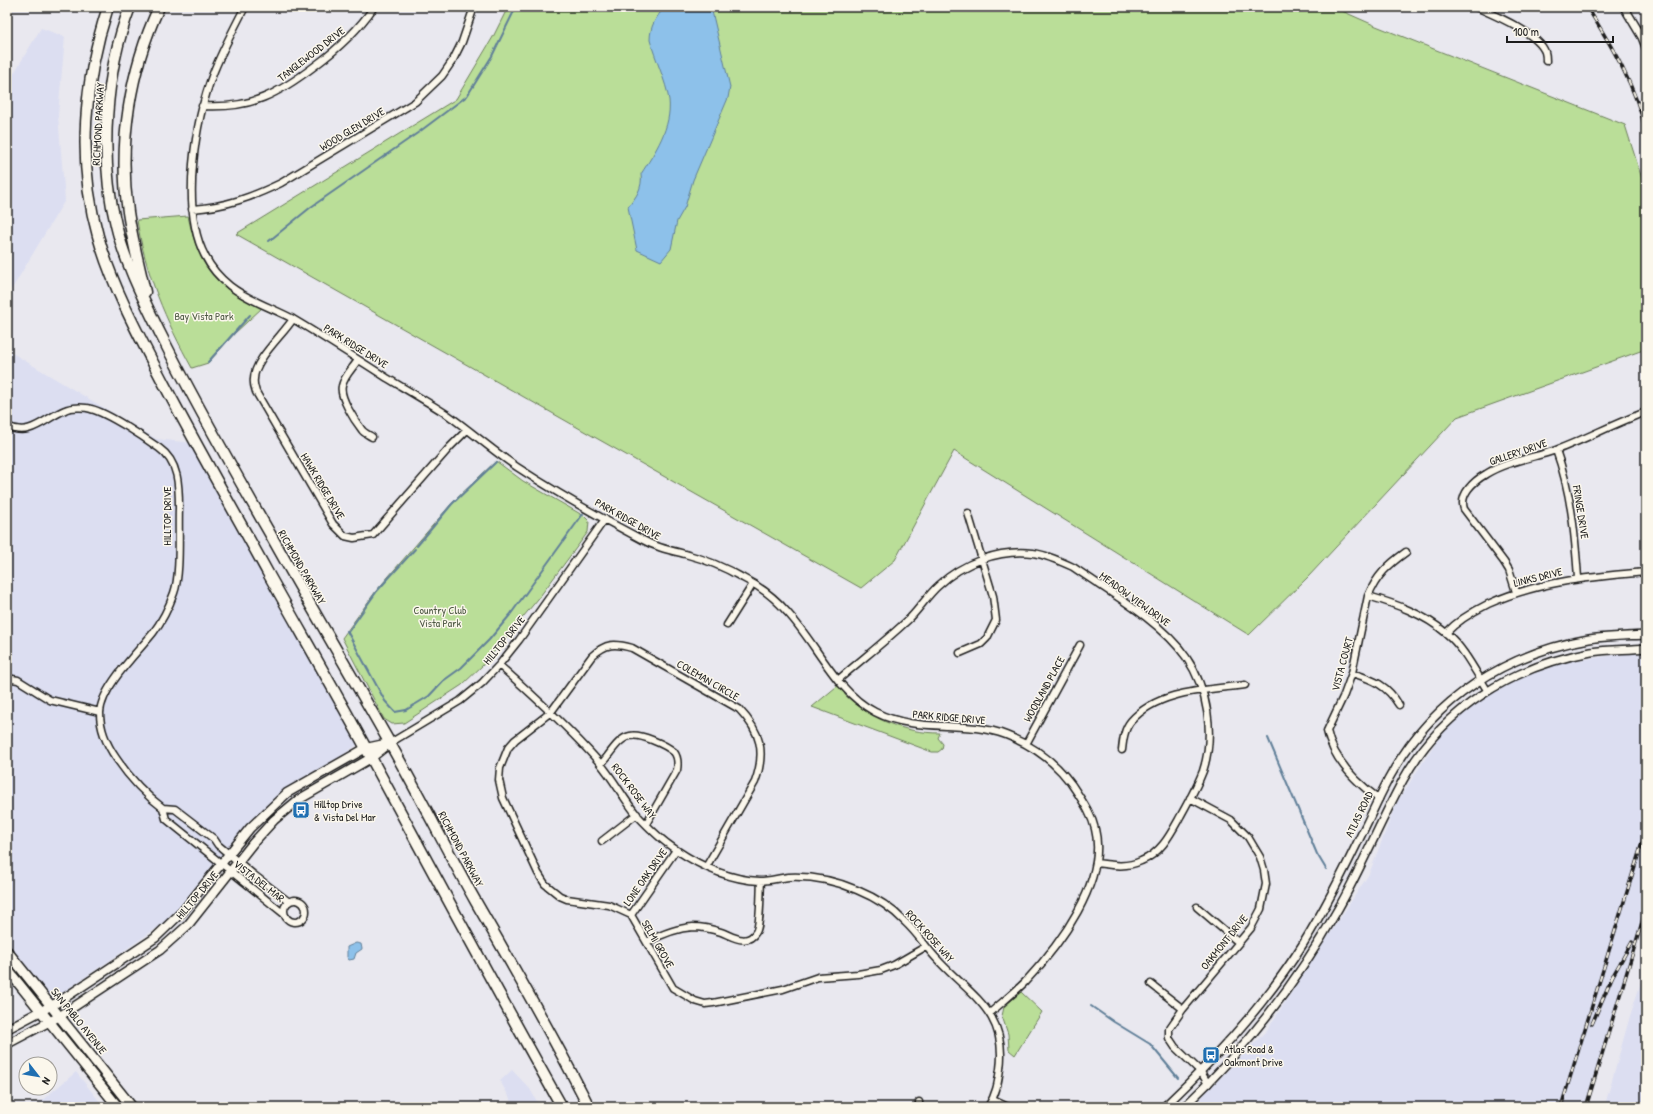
<svg xmlns="http://www.w3.org/2000/svg" width="1653" height="1114" font-family="'Patrick Hand',sans-serif">
  <style>
    .built { fill: #dcdef1 }
    .green { fill: #bade98; stroke: #6b7d5a }
    .water { fill: #8dc1ea; stroke: #607f98 }
    .lines { fill: none; stroke-linecap: round; stroke-linejoin: round }
    .stream { stroke: #607f98; stroke-width: 2 }
    .minor-casing { stroke: #1c1c1c; stroke-width: 9 }
    .tertiary-casing { stroke: #1c1c1c; stroke-width: 10 }
    .secondary-casing { stroke: #1c1c1c; stroke-width: 11 }
    .primary-casing { stroke: #1c1c1c; stroke-width: 12 }
    .trunk-casing { stroke: #1c1c1c; stroke-width: 13 }
    .minor { stroke: #fbf7ec; stroke-width: 6 }
    .tertiary { stroke: #fbf7ec; stroke-width: 7 }
    .secondary { stroke: #fbf7ec; stroke-width: 8 }
    .primary { stroke: #fbf7ec; stroke-width: 9 }
    .trunk { stroke: #fbf7ec; stroke-width: 10 }
    .rail-casing { stroke: #1c1c1c; stroke-width: 3.5 }
    .rail { stroke: #fbf7ec; stroke-width: 2; stroke-dasharray: 6; stroke-linecap: butt }
    .labels { text-anchor: middle; stroke-width: 3; stroke-linejoin: round; paint-order: stroke }
    .street-label { font-size: 11px; fill: #1c1c1c; stroke: #fbf7ec }
    .park-label { font-size: 11px; fill: #4b5641; stroke: #fbf7ec }
    .poi-label { font-size: 11px; fill: #1c1c1c; stroke: #fbf7ec; text-anchor: start }
  </style>
  <rect width="100%" height="100%" fill="#e9e8ef"/>
  <filter id="ink" filterUnits="userSpaceOnUse"><feTurbulence type="fractalNoise" baseFrequency=".025" numOctaves="2"/><feDisplacementMap in="SourceGraphic" scale="8" xChannelSelector="R" yChannelSelector="G"/><feConvolveMatrix kernelMatrix="1 2 1 2 8 2 1 2 1" color-interpolation-filters="sRGB"/></filter>
  <g filter="url(#ink)">
    <path class="built" d="M 41,28 L 65,37 L 58,115 L 65,200 L 7,297 L 7,85 Z
      M 7,350 L 156,439 L 192,443 L 357,745 L 251,819 L 167,921 L 52,1000 L 7,946 Z
      M 1646,651 L 1646,906 L 1584,1107 L 1192,1107 L 1267,1030 L 1369,874 L 1396,804 L 1441,734 L 1474,704 L 1518,679 L 1564,662 Z
      M 1646,967 L 1646,1107 L 1610,1107 L 1605,1105 L 1630,1016 Z
      M 512,1070 L 530,1089 L 540,1107 L 515,1107 L 500,1081 Z
      M 76,1072 L 104,1107 L 34,1107 Z"/>
    <path class="green" d="M 508,7 L 1333,7 L 1376,26 L 1625,125 L 1644,185 L 1646,202 L 1646,349 L 1457,417 L 1308,577 L 1249,635 L 954,451 L 895,560 L 861,588 L 236,234 L 456,99 L 493,37 Z
      M 188,216 C 199,267 213,286 262,308 L 235,333 L 208,363 L 192,368 C 166,321 145,273 137,220 Z
      M 496,461 L 523,481 L 584,516 L 589,521 L 588,532 L 538,599 L 483,665 L 462,685 L 404,723 L 392,724 L 384,719 L 342,638 L 376,591 L 452,503 Z
      M 843,685 L 845,695 C 871,719 903,733 940,733 L 938,738 L 943,744 L 942,749 L 938,752 L 932,752 L 812,707 L 836,687 Z
      M 1021,992 L 1042,1012 L 1015,1055 L 1009,1050 L 1008,1034 L 1002,1016 L 1004,1007 Z"/>
    <path class="water" d="M 665,7 L 711,7 L 730,87 L 728,98 L 693,180 L 685,207 L 677,221 L 671,249 L 661,261 L 637,250 L 628,207 C 636,197 643,188 641,174 C 655,152 672,127 669,100 C 666,81 655,59 650,40 C 650,26 656,17 665,7 Z
      M 356,943 L 361,944 L 362,949 L 356,953 L 354,959 L 349,960 L 347,957 L 347,947 Z"/>
    <g class="lines">
      <path class="stream" d="M 269,241 L 311,207 L 419,132 L 467,96 L 492,56 L 516,7
        M 208,362 L 250,315
        M 417,546 L 452,504 L 496,462
        M 347,631 L 385,701 L 395,712 L 406,710 L 429,696 L 443,681 L 461,668 L 489,640 L 510,615 L 583,514
        M 348,632 L 377,591 L 415,549
        M 1268,738 L 1317,854 L 1326,869
        M 1091,1006 L 1114,1022 L 1150,1044 L 1178,1078"/>
      <defs>
        <path id="minor" d="M 245,7 C 234,28 223,49 214,71 C 195,120 180,209 205,256 C 211,268 220,278 230,286 C 249,301 273,308 293,319 C 325,338 356,358 387,378 C 407,390 428,402 448,415 C 472,432 493,451 517,467 C 557,493 599,517 641,539 C 655,547 669,550 685,554 C 704,559 726,568 743,578 C 759,586 776,599 787,612 C 817,644 835,691 875,712 C 918,734 963,719 1006,735 C 1037,747 1061,766 1078,794 C 1085,805 1092,816 1095,829 C 1108,881 1059,946 1025,982 C 1014,993 1001,1003 990,1013
          M 1476,7 C 1494,15 1538,33 1545,52 C 1546,55 1546,58 1546,61
          M 202,106 C 252,109 278,94 316,65 C 339,48 358,30 374,7
          M 192,209 C 225,207 252,197 281,183 L 415,102 L 442,76 L 453,60 L 462,42 L 474,7
          M 293,319 C 282,336 254,360 254,379 C 253,384 255,388 256,392 L 333,524 L 345,536 L 354,538 L 373,535 L 450,447 L 467,430
          M 358,360 C 353,368 344,376 342,386 C 339,397 355,421 362,430 C 364,433 369,435 372,437
          M 7,426 C 30,438 45,418 65,410 C 70,407 85,407 91,409 C 108,413 145,438 159,448 C 179,462 179,486 179,508 C 178,530 181,574 174,593 C 169,607 162,621 153,633 C 138,652 101,687 100,713 C 100,728 107,745 116,758 C 129,777 144,794 163,808
          M 1556,450 C 1571,491 1575,534 1578,578
          M 1516,592 L 1509,570 L 1504,562 L 1464,509 C 1459,494 1474,481 1486,474 C 1507,461 1533,458 1556,450 C 1586,439 1615,423 1646,412
          M 1368,596 C 1396,604 1424,614 1446,633 C 1464,648 1475,671 1487,690
          M 727,625 L 753,584
          M 1446,633 C 1458,620 1472,612 1488,604 C 1539,581 1591,577 1646,572
          M 960,653 L 981,644 L 987,638 L 996,620 L 993,596 L 968,513
          M 499,665 C 534,696 568,727 599,762 C 613,778 623,798 637,815 C 649,828 661,840 675,849 C 700,866 730,880 760,881 C 769,881 779,878 789,877 C 812,876 836,881 857,890 C 874,897 892,908 905,922 C 917,933 925,946 936,958 C 969,995 1008,1011 1000,1069 C 998,1083 996,1095 988,1107
          M 1352,673 C 1374,680 1387,685 1399,705
          M 7,678 L 18,680 L 50,700 L 100,712
          M 838,680 C 862,659 887,640 910,618 C 920,608 927,596 938,586 C 962,563 999,549 1033,553 C 1047,555 1060,561 1073,567 C 1109,592 1161,621 1186,657 C 1208,689 1215,734 1203,771 C 1197,787 1188,802 1180,817 C 1170,835 1161,853 1141,861 C 1126,868 1111,865 1096,863
          M 390,743 L 460,701 L 482,683 L 499,665 L 519,640 L 605,519
          M 1026,744 L 1080,645
          M 1122,750 C 1123,741 1124,729 1131,721 C 1158,690 1207,690 1245,685
          M 601,764 C 609,756 618,738 630,736 C 640,733 666,745 674,752 C 678,757 678,764 677,770 L 646,824
          M 1190,798 L 1231,820 L 1248,837 L 1260,857 L 1264,870 L 1266,884 L 1261,909 L 1251,928 L 1183,1009 L 1169,1029 L 1169,1038 L 1175,1047 L 1201,1072 L 1208,1084
          M 1379,799 C 1357,783 1333,759 1327,731 L 1344,695 L 1352,673 L 1368,596 C 1377,575 1388,565 1406,552
          M 163,808 L 166,819 L 284,914
          M 163,808 L 175,809 L 214,839 L 218,845 L 254,875 L 289,902
          M 602,841 L 637,814
          M 706,867 L 755,782 C 766,752 761,732 739,709 L 632,648 C 615,643 606,643 592,656 L 551,712 L 515,740 L 508,748 L 500,768 L 499,780 L 503,798 L 538,873 L 545,884 L 560,896 L 567,899 L 609,905 L 631,915 L 673,988 L 695,1001 L 705,1004 L 713,1003 L 783,989 L 818,977 L 858,974 L 881,970 L 894,965 L 925,947
          M284 911a11 11 0 1 1 22 0a11 11 0 1 1-22 0Z
          M 1197,907 L 1238,942
          M 631,915 L 676,850
          M 647,942 C 662,934 676,928 693,927 C 702,927 712,929 721,932 C 732,936 747,947 756,932 C 761,924 760,892 761,881
          M 1151,984 L 1183,1009
          M 993,1100 L 1008,1107
          M 919,1102 L 919,1107"/>
        <path id="tertiary" d="M 1624,7 L 1642,37 L 1646,47
          M 1164,1107 C 1216,1058 1265,1005 1303,944 C 1326,907 1346,867 1365,827 C 1374,809 1382,790 1392,773 C 1433,699 1507,653 1589,639 C 1608,636 1627,636 1646,635
          M 1184,1107 C 1245,1049 1297,983 1338,909 C 1362,867 1380,822 1403,780 C 1442,709 1513,666 1591,652 C 1609,649 1628,650 1646,648"/>
        <path id="secondary" d="M 7,1029 L 60,1001 L 155,938 L 183,911 L 250,828 L 287,793 L 366,748 L 389,743
          M 7,1044 L 60,1016 L 160,950 L 188,925 L 253,843 L 274,820 L 298,800 L 371,758 L 390,743"/>
        <path id="primary" d="M 7,951 L 132,1107
          M 7,969 L 118,1107"/>
        <path id="trunk" d="M 108,7 C 84,80 77,162 98,236 C 112,286 139,336 163,382 C 197,447 234,511 269,575 C 302,634 336,693 368,752 C 432,870 496,990 562,1107
          M 130,7 C 105,72 99,157 116,225 C 125,263 143,298 160,333 C 194,401 231,466 269,532 C 308,602 349,671 388,740 C 419,794 446,849 476,902 C 515,970 554,1037 589,1107
          M 145,292 C 139,265 132,239 128,212 C 118,143 130,70 159,7"/>
      </defs>
      <use href="#minor" class="minor-casing"/>
      <use href="#tertiary" class="tertiary-casing"/>
      <use href="#secondary" class="secondary-casing"/>
      <use href="#primary" class="primary-casing"/>
      <use href="#trunk" class="trunk-casing"/>
      <use href="#minor" class="minor"/>
      <use href="#tertiary" class="tertiary"/>
      <use href="#secondary" class="secondary"/>
      <use href="#primary" class="primary"/>
      <use href="#trunk" class="trunk"/>
      <defs>
        <path id="rail" d="M 1587,7 C 1612,46 1636,87 1646,132
          M 1611,979 L 1632,942
          M 1592,1024 L 1613,975
          M 1561,1107 L 1646,830
          M 1586,1107 L 1646,909"/>
      </defs>
      <use href="#rail" class="rail-casing"/>
      <use href="#rail" class="rail"/>
    </g>
  </g>
  <defs>
    <symbol id="bus-square" viewBox="-11 -11 22 22"><rect x="-9" y="-9" width="18" height="18" rx="4" fill="#1f6fb2" stroke="#fbf7ec"/><path d="M-5-6H5V4H4V6H2V4H-2V6H-4V4H-5ZM-3.5-4V0h7V-4ZM-3.5 1.2v1.5H-2V1.2ZM2 1.2v1.5H3.5V1.2Z" fill="#fff"/></symbol>
  </defs>
  <g fill-rule="evenodd">
    <use href="#bus-square" x="291" y="800" width="20" height="20"/>
    <use href="#bus-square" x="1201" y="1045" width="20" height="20"/>
  </g>
  <g class="labels">
    <g class="street-label">
      <text transform="translate(311 54) rotate(-38)" y="4">TANGLEWOOD DRIVE</text>
      <text transform="translate(98 124) rotate(-87)" y="4">RICHMOND PARKWAY</text>
      <text transform="translate(352 129) rotate(-31)" y="4">WOOD GLEN DRIVE</text>
      <text transform="translate(356 346) rotate(32)" y="4">PARK RIDGE DRIVE</text>
      <text transform="translate(1518 452) rotate(-19)" y="4">GALLERY DRIVE</text>
      <text transform="translate(323 486) rotate(59)" y="4">HAWK RIDGE DRIVE</text>
      <text transform="translate(1581 512) rotate(81)" y="4">FRINGE DRIVE</text>
      <text transform="translate(167 516) rotate(-90)" y="4">HILLTOP DRIVE</text>
      <text transform="translate(628 519) rotate(29)" y="4">PARK RIDGE DRIVE</text>
      <text transform="translate(302 567) rotate(60)" y="4">RICHMOND PARKWAY</text>
      <text transform="translate(1538 577) rotate(-14)" y="4">LINKS DRIVE</text>
      <text transform="translate(1135 599) rotate(36)" y="4">MEADOW VIEW DRIVE</text>
      <text transform="translate(504 640) rotate(-51)" y="4">HILLTOP DRIVE</text>
      <text transform="translate(1342 664) rotate(-75)" y="4">VISTA COURT</text>
      <text transform="translate(708 680) rotate(30)" y="4">COLEMAN CIRCLE</text>
      <text transform="translate(1044 689) rotate(-61)" y="4">WOODLAND PLACE</text>
      <text transform="translate(949 717) rotate(5)" y="4">PARK RIDGE DRIVE</text>
      <text transform="translate(634 791) rotate(53)" y="4">ROCK ROSE WAY</text>
      <text transform="translate(1359 814) rotate(-64)" y="4">ATLAS ROAD</text>
      <text transform="translate(461 849) rotate(62)" y="4">RICHMOND PARKWAY</text>
      <text transform="translate(645 877) rotate(-55)" y="4">LONE OAK DRIVE</text>
      <text transform="translate(259 881) rotate(38)" y="4">VISTA DEL MAR</text>
      <text transform="translate(197 895) rotate(-50)" y="4">HILLTOP DRIVE</text>
      <text transform="translate(930 936) rotate(48)" y="4">ROCK ROSE WAY</text>
      <text transform="translate(1224 942) rotate(-51)" y="4">OAKMONT DRIVE</text>
      <text transform="translate(658 944) rotate(60)" y="4">SELMI GROVE</text>
      <text transform="translate(79 1021) rotate(51)" y="4">SAN PABLO AVENUE</text>
    </g>
    <g class="park-label">
      <text x="204" y="320">Bay Vista Park</text>
      <text x="440" y="614">Country Club<tspan x="440" dy="13">Vista Park</tspan></text>
    </g>
    <g class="poi-label">
      <text x="314" y="808">Hilltop Drive<tspan x="314" dy="13">&amp; Vista Del Mar</tspan></text>
      <text x="1224" y="1053">Atlas Road &amp;<tspan x="1224" dy="13">Oakmont Drive</tspan></text>
    </g>
  </g>
  <rect width="1653" height="1114" fill="none" stroke="#fbf7ec" stroke-width="24"/>
  <rect x="12" y="12" width="1629" height="1090" fill="none" stroke="#1c1c1c" stroke-width="1.5" filter="url(#ink)"/>
  <g transform="translate(38 1076) rotate(121)"><circle r="19" fill="#fbf7ec" stroke="#a29f99"/>
  <path d="M0-3L7 15L0 10L-7 15Z" fill="#1f6fb2"/>
  <text y="-6" font-size="11" font-weight="bold" text-anchor="middle" fill="#1c1c1c">N</text>
  </g>
  <path d="M1507 36v6h106v-6" fill="none" stroke="#1c1c1c" stroke-width="2"/>
  <text x="1513" y="36" font-size="12" fill="#1c1c1c" stroke="#fbf7ec" stroke-width="3" paint-order="stroke">100 m</text>
</svg>
